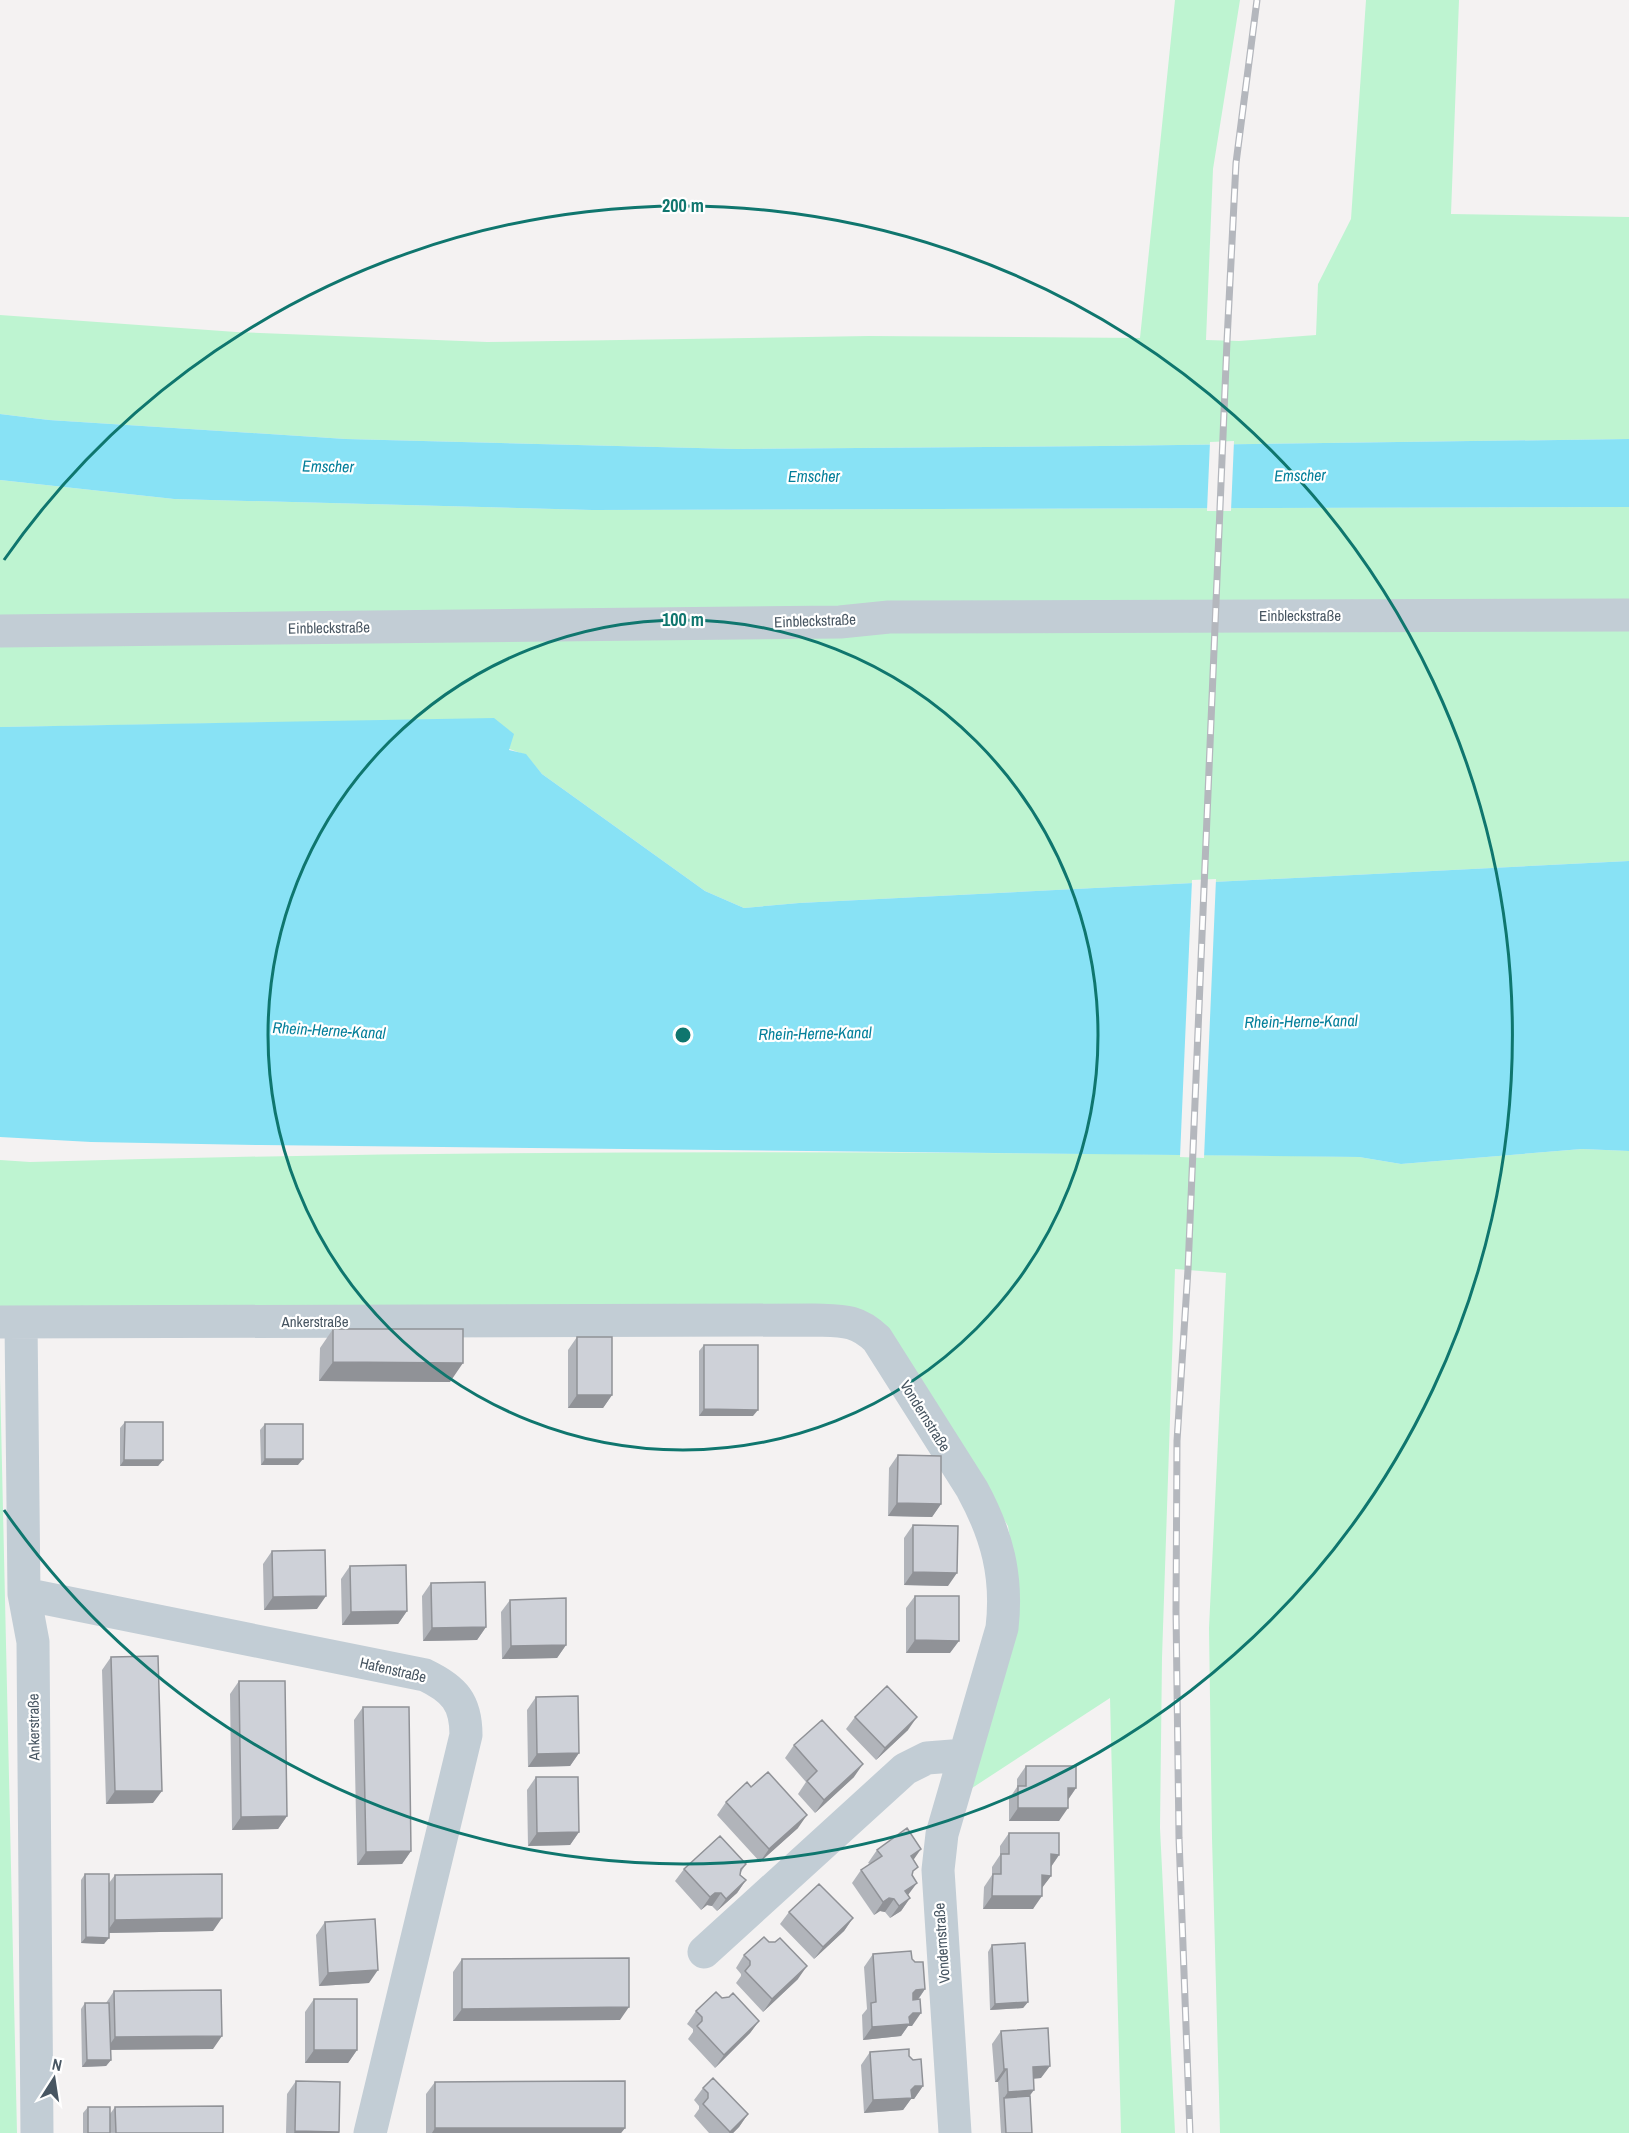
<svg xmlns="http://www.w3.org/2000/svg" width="1629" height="2133" font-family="'Archivo Narrow',sans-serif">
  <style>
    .green { fill: #bef4d1 }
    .water { fill: #88e2f5 }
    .pier { fill: #f4f2f2 }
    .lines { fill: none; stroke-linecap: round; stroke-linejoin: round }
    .minor { stroke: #c2cdd5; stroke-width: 33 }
    .rail-casing { stroke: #b4b7bd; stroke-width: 7 }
    .rail { stroke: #fff; stroke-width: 4.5; stroke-dasharray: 14; stroke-linecap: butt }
    .wall { fill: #b1b4ba }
    .shaded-wall { fill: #909297 }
    .building { fill: #ced1d8; stroke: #909297; stroke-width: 1.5 }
    .ring { fill: none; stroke: #0f766e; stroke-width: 3 }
    .labels { text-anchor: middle; stroke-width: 4.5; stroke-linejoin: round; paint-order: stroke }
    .street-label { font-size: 15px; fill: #485662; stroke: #fff }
    .water-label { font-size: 16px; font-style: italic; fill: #037f9a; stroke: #fff }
    .centre { fill: #0f766e; stroke: #fff; stroke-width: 3 }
    .ring-label { font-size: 18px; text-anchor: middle; font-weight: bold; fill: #0f766e; stroke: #fff; stroke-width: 4.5; stroke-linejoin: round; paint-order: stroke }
  </style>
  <rect width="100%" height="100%" fill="#f4f2f2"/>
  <path class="green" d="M 1175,0 L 1240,0 L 1213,169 L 1206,340 L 1239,341 L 1316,335 L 1318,284 L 1351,219 L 1366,0 L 1459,0 L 1451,214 L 1629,217 L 1629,439 L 1103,446 L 737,449 L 346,439 L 49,420 L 0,414 L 0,315 L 236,332 L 487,342 L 869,336 L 1140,338 Z
    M 0,480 L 174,499 L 592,510 L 1629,507 L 1629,861 L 799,903 L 744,908 L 705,891 L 542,774 L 526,755 L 429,720 L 0,727 Z
    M 1582,1149 L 1629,1151 L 1629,2133 L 1220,2133 L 1212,1838 L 1209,1628 L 1226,1273 L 1175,1269 L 1162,1658 L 1160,1828 L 1175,2133 L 1121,2133 L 1110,1698 L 969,1790 L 1020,1601 L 1008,1526 L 887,1334 L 0,1334 L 0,1160 L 30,1162 C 473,1149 916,1151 1359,1157 L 1401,1164 Z
    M 0,1377 L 17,2133 L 0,2133 Z"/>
  <path class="water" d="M 0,414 L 49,420 L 346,439 L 737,449 L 1103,446 L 1629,439 L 1629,507 L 592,510 L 174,499 L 0,480 Z
    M 494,718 L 514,734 L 509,750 L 526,754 L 542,774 L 705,891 L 744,908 L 799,903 L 1629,861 L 1629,1151 L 1582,1149 L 1401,1164 L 1359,1157 L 261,1145 L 91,1142 L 0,1137 L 0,727 Z"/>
  <path class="pier" d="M 1234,441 L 1231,511 L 1207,511 L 1210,442 Z
    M 1216,879 L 1204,1158 L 1180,1157 L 1192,880 Z"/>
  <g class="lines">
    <path class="minor" d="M 0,631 L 840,622 L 889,617 L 1629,615
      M 0,1322 L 814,1320 C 842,1321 856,1319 877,1339 L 972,1489 C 997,1535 1008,1576 1002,1628 L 942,1834 L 938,1870 L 955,2133
      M 21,1322 L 24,1594 L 33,1642 L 37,2133
      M 24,1594 L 425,1675 C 454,1689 466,1702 466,1735 L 370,2133
      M 704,1952 L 905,1769 L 927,1758 L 965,1755"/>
    <defs>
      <path id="rail" d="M 1190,2133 L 1179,1838 L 1176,1611 L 1177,1441 L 1188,1269 L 1227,341 L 1236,163 L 1257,0"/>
    </defs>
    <use href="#rail" class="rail-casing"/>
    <use href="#rail" class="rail"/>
  </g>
  <path class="wall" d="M 333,1329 L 450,1382 L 319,1381 L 320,1348 Z
    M 577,1337 L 612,1395 L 603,1408 L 568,1408 L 568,1350 Z
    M 704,1345 L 753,1416 L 699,1416 L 699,1351 Z
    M 125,1422 L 163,1460 L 158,1466 L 120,1466 L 120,1428 Z
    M 265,1424 L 298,1465 L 261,1465 L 260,1430 Z
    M 898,1455 L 941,1504 L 932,1517 L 888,1516 L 889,1468 Z
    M 913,1525 L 948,1586 L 904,1585 L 904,1538 Z
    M 272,1551 L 317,1609 L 264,1610 L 263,1564 Z
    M 350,1566 L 407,1611 L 398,1624 L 342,1625 L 341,1579 Z
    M 431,1583 L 486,1627 L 477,1640 L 423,1641 L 422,1596 Z
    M 915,1596 L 950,1653 L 906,1653 L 906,1608 Z
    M 510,1600 L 566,1645 L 557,1658 L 502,1659 L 501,1612 Z
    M 111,1657 L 153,1803 L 106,1804 L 102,1670 Z
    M 239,1681 L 287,1816 L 278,1829 L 232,1830 L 230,1694 Z
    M 536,1697 L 579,1753 L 570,1766 L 528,1767 L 527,1710 Z
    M 363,1707 L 411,1851 L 402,1864 L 357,1865 L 354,1720 Z
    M 855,1717 L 908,1730 L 876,1760 L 846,1729 Z
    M 794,1745 L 854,1777 L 815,1813 L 798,1794 L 806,1782 L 785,1758 Z
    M 1026,1766 L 1076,1788 L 1068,1800 L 1059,1821 L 1009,1821 L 1009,1799 L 1017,1787 L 1017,1779 Z
    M 536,1777 L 579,1832 L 570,1845 L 528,1846 L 527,1790 Z
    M 751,1787 L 798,1828 L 760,1862 L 717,1815 L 726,1802 Z
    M 1009,1833 L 1059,1855 L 1051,1867 L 1051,1876 L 1042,1887 L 1033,1909 L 983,1909 L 984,1887 L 992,1875 L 992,1867 L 1000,1855 L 1000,1846 Z
    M 877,1850 L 913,1860 L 912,1876 L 908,1895 L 910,1898 L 901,1911 L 890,1918 L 885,1912 L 880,1911 L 874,1915 L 852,1883 L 861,1870 L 870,1864 L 868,1863 Z
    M 746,1864 L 741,1872 L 740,1875 L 746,1880 L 737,1893 L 717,1911 L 712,1906 L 707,1905 L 701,1910 L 675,1881 L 684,1869 Z
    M 85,1874 L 109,1883 L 115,1875 L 213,1931 L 109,1933 L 104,1944 L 81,1943 L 81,1880 Z
    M 789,1912 L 853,1918 L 844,1931 L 814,1959 L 780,1924 Z
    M 325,1922 L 369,1983 L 319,1986 L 316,1935 Z
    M 992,1945 L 1028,2002 L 1023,2008 L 990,2010 L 988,1952 Z
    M 873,1954 L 912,1959 L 925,1989 L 918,2000 L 912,2026 L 908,2026 L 901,2036 L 863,2040 L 862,2015 L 867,2009 L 864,1967 Z
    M 744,1955 L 798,1979 L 763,2012 L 736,1983 L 741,1976 L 741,1974 L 736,1968 Z
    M 462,1959 L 620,2020 L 453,2021 L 453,1972 Z
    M 114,1991 L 213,2049 L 110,2049 L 111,2060 L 106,2066 L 82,2067 L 81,2009 L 85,2003 L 106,2003 Z
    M 722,1998 L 759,2021 L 750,2033 L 715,2068 L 688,2039 L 693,2032 L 693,2029 L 687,2024 L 696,2011 Z
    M 314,1999 L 357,2050 L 348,2063 L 305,2063 L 305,2012 Z
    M 1001,2031 L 1041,2078 L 1033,2079 L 1030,2096 L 1032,2133 L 1001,2133 L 998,2082 L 995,2082 L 992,2044 Z
    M 870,2052 L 909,2056 L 923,2086 L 914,2099 L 911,2099 L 903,2110 L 864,2113 L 861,2065 Z
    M 296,2081 L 339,2133 L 286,2133 L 287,2094 Z
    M 435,2082 L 625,2128 L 621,2133 L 426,2133 L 426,2094 Z
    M 703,2088 L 748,2114 L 739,2127 L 733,2133 L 709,2133 L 694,2116 L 699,2109 L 699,2106 L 694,2100 Z
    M 88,2107 L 110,2114 L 115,2107 L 223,2133 L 83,2133 L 83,2113 Z"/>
  <path class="shaded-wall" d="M 333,1362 L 463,1363 L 450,1382 L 319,1381 Z
    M 577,1395 L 612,1395 L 603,1408 L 568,1408 Z
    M 704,1409 L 758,1410 L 753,1416 L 699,1416 Z
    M 265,1459 L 303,1459 L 298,1465 L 261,1465 Z
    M 124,1460 L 163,1460 L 158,1466 L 120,1466 Z
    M 897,1503 L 941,1504 L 932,1517 L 888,1516 Z
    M 913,1572 L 957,1573 L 948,1586 L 904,1585 Z
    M 326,1596 L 317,1609 L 264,1610 L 273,1597 Z
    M 407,1611 L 398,1624 L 342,1625 L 351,1612 Z
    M 486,1627 L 477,1640 L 423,1641 L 432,1628 Z
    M 915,1640 L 959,1641 L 950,1653 L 906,1653 Z
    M 566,1645 L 557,1658 L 502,1659 L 511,1646 Z
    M 917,1717 L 908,1730 L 876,1760 L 885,1748 Z
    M 579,1753 L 570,1766 L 528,1767 L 537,1754 Z
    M 863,1764 L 854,1777 L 815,1813 L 824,1800 Z
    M 1068,1788 L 1076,1788 L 1067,1801 Z
    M 115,1791 L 162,1791 L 153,1803 L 106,1804 Z
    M 1018,1808 L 1068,1808 L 1059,1821 L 1009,1821 Z
    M 807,1815 L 798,1828 L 760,1862 L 769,1849 Z
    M 287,1816 L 278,1829 L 232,1830 L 241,1817 Z
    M 579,1832 L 570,1845 L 528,1846 L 537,1833 Z
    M 921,1849 L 912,1862 L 911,1856 Z
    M 411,1851 L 402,1864 L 357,1865 L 366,1852 Z
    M 1051,1854 L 1059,1855 L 1050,1868 Z
    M 1042,1875 L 1051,1876 L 1042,1888 Z
    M 746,1880 L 737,1893 L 717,1911 L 726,1899 Z
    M 917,1883 L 908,1895 L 896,1903 L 905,1891 Z
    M 715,1893 L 721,1893 L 712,1906 L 707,1905 L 701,1910 L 710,1897 Z
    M 992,1896 L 1042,1896 L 1033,1909 L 983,1909 Z
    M 889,1898 L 894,1899 L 885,1912 L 880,1911 L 874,1915 L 883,1902 Z
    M 910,1898 L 901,1911 L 890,1918 L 899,1906 Z
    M 222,1918 L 213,1931 L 106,1933 L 115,1920 Z
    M 853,1918 L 844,1931 L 814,1959 L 823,1947 Z
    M 86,1937 L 109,1938 L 104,1944 L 81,1943 Z
    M 807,1966 L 798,1979 L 763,2012 L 772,1999 Z
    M 378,1970 L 369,1983 L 319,1986 L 328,1973 Z
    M 925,1989 L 916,2002 L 907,2002 L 913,1993 L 916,1990 Z
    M 1028,2002 L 1023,2008 L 990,2010 L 995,2004 Z
    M 629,2007 L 620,2020 L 453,2021 L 462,2009 Z
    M 913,2013 L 921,2013 L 912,2026 L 908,2026 L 901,2036 L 863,2040 L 872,2027 Z
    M 759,2021 L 750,2033 L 715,2068 L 724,2055 Z
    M 222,2036 L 213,2049 L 106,2050 L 115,2037 Z
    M 314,2050 L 357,2050 L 348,2063 L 305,2063 Z
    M 87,2060 L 111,2060 L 106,2066 L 82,2067 Z
    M 1050,2066 L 1041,2078 L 1024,2079 L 1033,2067 Z
    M 1004,2069 L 1007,2069 L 998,2082 L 995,2082 Z
    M 915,2086 L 923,2086 L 914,2099 L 911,2099 L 903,2110 L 864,2113 L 873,2100 Z
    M 1034,2090 L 1025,2102 L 1004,2098 L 1000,2104 L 1008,2092 Z
    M 748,2114 L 739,2127 L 733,2133 L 729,2133 Z
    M 435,2128 L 625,2128 L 621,2133 L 432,2133 Z
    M 295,2131 L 339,2132 L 339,2133 L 294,2133 Z"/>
  <path class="building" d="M 333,1329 L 463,1329 L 463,1363 L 333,1362 Z
    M 577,1337 L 612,1337 L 612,1395 L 577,1395 Z
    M 704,1345 L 758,1345 L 758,1410 L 704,1409 Z
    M 125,1422 L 163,1422 L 163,1460 L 124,1460 Z
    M 265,1424 L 303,1424 L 303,1459 L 265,1459 Z
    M 898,1455 L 941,1456 L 941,1504 L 897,1503 Z
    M 913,1525 L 958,1526 L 957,1573 L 913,1572 Z
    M 325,1550 L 326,1596 L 273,1597 L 272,1551 Z
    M 406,1565 L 407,1611 L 351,1612 L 350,1566 Z
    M 485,1582 L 486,1627 L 432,1628 L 431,1583 Z
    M 915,1596 L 959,1596 L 959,1641 L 915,1640 Z
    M 566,1598 L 566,1645 L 511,1646 L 510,1600 Z
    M 158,1656 L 162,1791 L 115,1791 L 111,1657 Z
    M 239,1681 L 285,1681 L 287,1816 L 241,1817 Z
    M 887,1686 L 917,1717 L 885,1748 L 855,1717 Z
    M 578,1696 L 579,1753 L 537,1754 L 536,1697 Z
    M 363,1707 L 409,1707 L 411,1851 L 366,1852 Z
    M 822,1720 L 863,1764 L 824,1800 L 807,1781 L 817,1771 L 794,1745 Z
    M 1026,1766 L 1076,1766 L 1076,1788 L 1068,1788 L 1068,1808 L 1018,1808 L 1018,1786 L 1026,1786 Z
    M 768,1772 L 807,1815 L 769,1849 L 726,1802 L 747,1782 L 751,1787 Z
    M 536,1777 L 578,1777 L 579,1832 L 537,1833 Z
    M 907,1828 L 921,1849 L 911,1856 L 918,1867 L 913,1871 L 912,1875 L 917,1883 L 905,1891 L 910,1898 L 899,1906 L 894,1899 L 889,1898 L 883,1902 L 861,1870 L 882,1856 L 877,1850 Z
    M 1009,1833 L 1059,1833 L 1059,1855 L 1051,1854 L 1051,1876 L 1042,1875 L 1042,1896 L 992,1896 L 993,1874 L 1001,1874 L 1001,1854 L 1009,1854 Z
    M 720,1836 L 746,1864 L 741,1869 L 740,1875 L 746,1880 L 726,1899 L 721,1893 L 715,1893 L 710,1897 L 684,1869 Z
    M 85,1874 L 109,1874 L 109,1938 L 86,1937 Z
    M 222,1874 L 222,1918 L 115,1920 L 115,1875 Z
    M 819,1884 L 853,1918 L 823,1947 L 789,1912 Z
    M 375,1919 L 378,1970 L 328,1973 L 325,1922 Z
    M 764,1937 L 769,1942 L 775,1942 L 780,1938 L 807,1966 L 772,1999 L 745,1971 L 750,1965 L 750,1961 L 744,1955 Z
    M 1025,1943 L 1028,2002 L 995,2004 L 992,1945 Z
    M 911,1951 L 912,1959 L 915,1962 L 923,1962 L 925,1989 L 916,1990 L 913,1993 L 913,2000 L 920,1999 L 921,2013 L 913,2013 L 909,2017 L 910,2024 L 872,2027 L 871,2003 L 876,2002 L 873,1954 Z
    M 629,1958 L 629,2007 L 462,2009 L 462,1959 Z
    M 221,1990 L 222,2036 L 115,2037 L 114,1991 Z
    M 716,1992 L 722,1998 L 729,1997 L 733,1993 L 759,2021 L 724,2055 L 697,2026 L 702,2021 L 702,2017 L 696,2011 Z
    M 314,1999 L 357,1999 L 357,2050 L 314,2050 Z
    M 85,2003 L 109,2003 L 111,2060 L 87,2060 Z
    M 1048,2028 L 1050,2066 L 1033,2067 L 1034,2090 L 1008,2092 L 1007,2069 L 1004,2069 L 1001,2031 Z
    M 909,2049 L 909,2056 L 913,2060 L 921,2059 L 923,2086 L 915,2086 L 911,2090 L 912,2098 L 873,2100 L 870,2052 Z
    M 713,2078 L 748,2114 L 730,2132 L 703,2104 L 708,2098 L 708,2093 L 703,2088 Z
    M 296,2081 L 340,2082 L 339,2132 L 295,2131 Z
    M 625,2081 L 625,2128 L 435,2128 L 435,2082 Z
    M 1030,2096 L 1032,2133 L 1006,2133 L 1004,2098 Z
    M 223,2106 L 223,2133 L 116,2133 L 115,2107 Z
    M 88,2107 L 110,2107 L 110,2133 L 88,2133 Z"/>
  <g class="ring">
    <circle cx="683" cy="1035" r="415"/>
    <path d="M4 560A829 829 0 1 1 4 1510"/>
  </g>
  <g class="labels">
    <g class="street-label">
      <text x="1300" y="621">Einbleckstraße</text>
      <text transform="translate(815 621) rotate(-2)" y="5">Einbleckstraße</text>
      <text transform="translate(329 628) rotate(-1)" y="5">Einbleckstraße</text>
      <text x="315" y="1327">Ankerstraße</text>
      <text transform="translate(925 1416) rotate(58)" y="5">Vondernstraße</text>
      <text transform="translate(393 1670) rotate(13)" y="5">Hafenstraße</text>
      <text transform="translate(34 1727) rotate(-91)" y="5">Ankerstraße</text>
      <text transform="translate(942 1943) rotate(-94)" y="5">Vondernstraße</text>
    </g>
    <g class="water-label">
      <text transform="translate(328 466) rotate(1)" y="6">Emscher</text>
      <text transform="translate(1300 475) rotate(-1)" y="6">Emscher</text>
      <text x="814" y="482">Emscher</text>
      <text transform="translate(1301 1021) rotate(-1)" y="6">Rhein-Herne-Kanal</text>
      <text transform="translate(329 1030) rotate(3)" y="6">Rhein-Herne-Kanal</text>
      <text transform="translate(815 1033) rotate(-1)" y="6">Rhein-Herne-Kanal</text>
    </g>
  </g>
  <circle cx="683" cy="1035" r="9" class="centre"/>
  <g class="ring-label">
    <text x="683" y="212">200 m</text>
    <text x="683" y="626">100 m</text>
  </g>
  <g transform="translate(54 2079) rotate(12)" stroke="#ffffff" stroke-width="4.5" paint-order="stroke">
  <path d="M0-4.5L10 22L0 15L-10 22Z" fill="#485662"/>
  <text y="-9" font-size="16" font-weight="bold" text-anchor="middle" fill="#485662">N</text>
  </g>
</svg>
